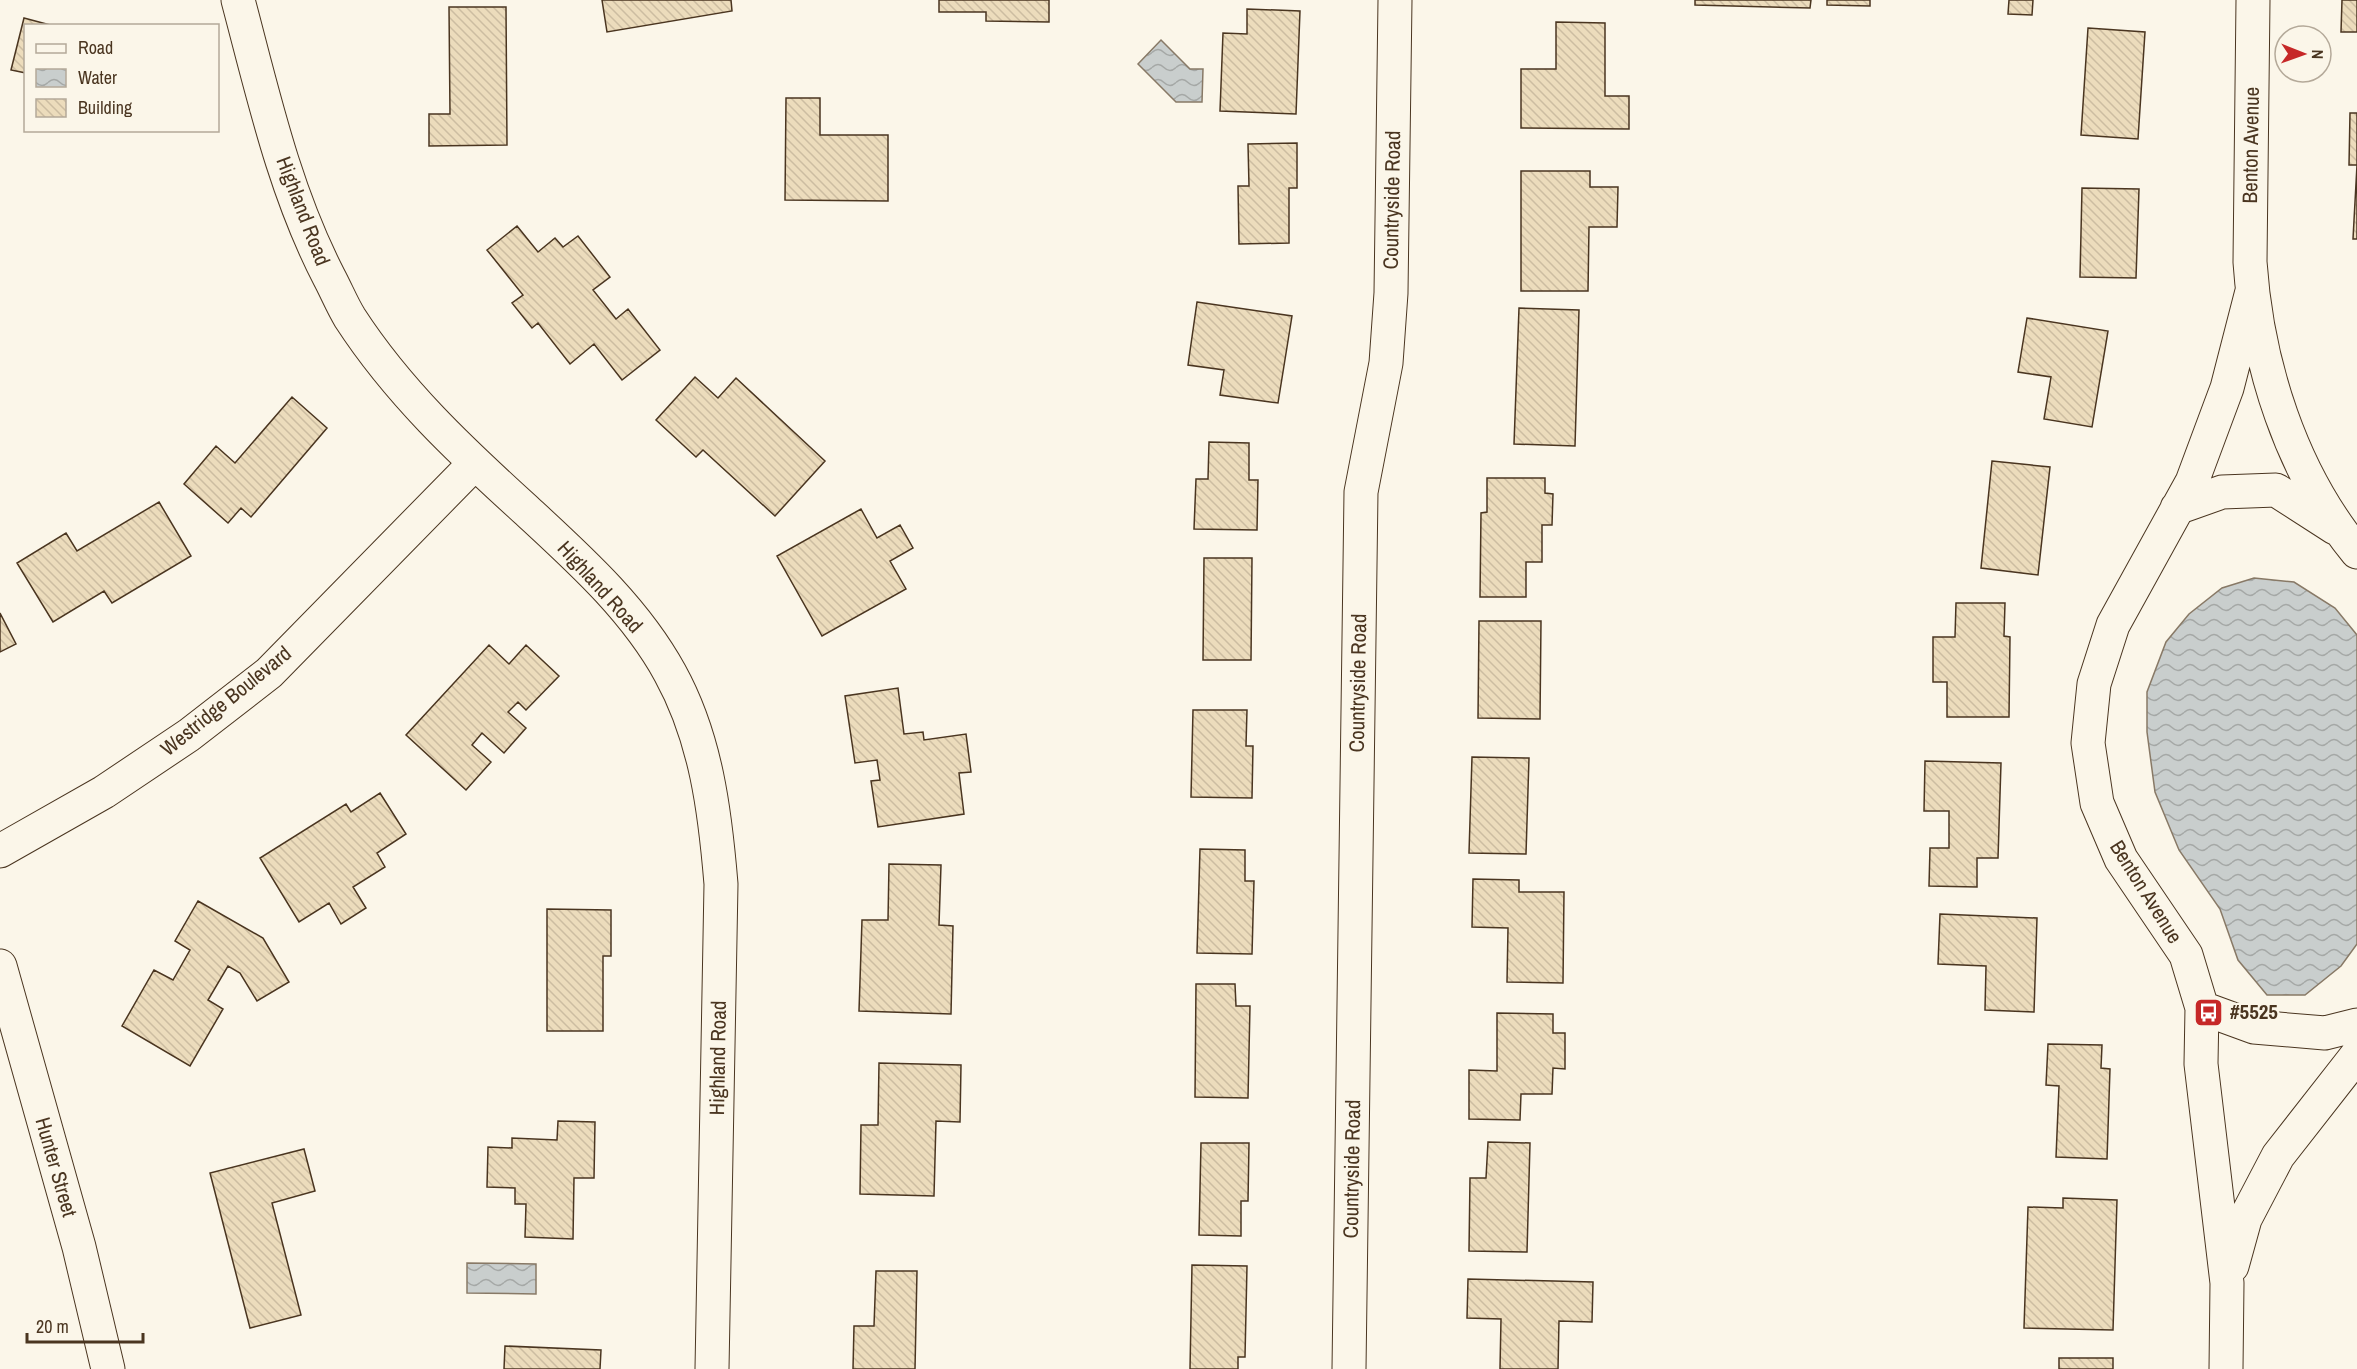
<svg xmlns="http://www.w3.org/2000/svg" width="2357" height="1369" font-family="'Archivo Narrow',sans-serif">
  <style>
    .water { fill: url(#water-waves); stroke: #887966; stroke-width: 1.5 }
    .building { fill: url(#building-back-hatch); stroke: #4a3520; stroke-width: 1.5 }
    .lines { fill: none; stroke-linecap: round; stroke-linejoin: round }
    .minor-casing { stroke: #4a3520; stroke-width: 35 }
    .tertiary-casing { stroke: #4a3520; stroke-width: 35 }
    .minor { stroke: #fbf6e9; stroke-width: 33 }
    .tertiary { stroke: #fbf6e9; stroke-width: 33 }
    .labels { text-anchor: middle; stroke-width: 4.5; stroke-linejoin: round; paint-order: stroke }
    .street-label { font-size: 21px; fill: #4a3520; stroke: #fbf6e9 }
    .poi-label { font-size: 21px; font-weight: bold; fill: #4a3520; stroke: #fbf6e9; text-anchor: start }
  </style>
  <defs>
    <pattern id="water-waves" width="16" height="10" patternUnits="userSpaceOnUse" patternTransform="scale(1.5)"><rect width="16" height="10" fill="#c9cecd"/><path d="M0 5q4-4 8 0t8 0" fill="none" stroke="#a5a8a6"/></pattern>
    <pattern id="building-back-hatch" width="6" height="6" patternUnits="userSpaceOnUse" patternTransform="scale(1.5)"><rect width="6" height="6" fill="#ecdcbc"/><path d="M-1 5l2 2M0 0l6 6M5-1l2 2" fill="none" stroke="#ccbda1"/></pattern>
  </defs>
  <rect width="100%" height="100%" fill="#fbf6e9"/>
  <path class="water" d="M 1161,40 L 1190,69 L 1203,69 L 1202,102 L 1176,102 L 1138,64 Z
    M 2254,578 L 2294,582 L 2335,608 L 2357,635 L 2357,944 L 2341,966 L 2305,995 L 2267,995 L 2238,960 L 2220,909 L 2179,850 L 2155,792 L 2147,732 L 2147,692 L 2166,642 L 2189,614 L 2222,588 Z
    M 467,1263 L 536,1264 L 536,1294 L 467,1293 Z"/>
  <path class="building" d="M 602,0 L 731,0 L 732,11 L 607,32 Z
    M 939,0 L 1049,0 L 1049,22 L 986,21 L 986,12 L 939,12 Z
    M 1695,0 L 1811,0 L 1810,8 L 1695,5 Z
    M 1827,0 L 1870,0 L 1870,6 L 1827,5 Z
    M 2009,0 L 2033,0 L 2032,15 L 2008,14 Z
    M 2342,0 L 2357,0 L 2357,32 L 2341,32 Z
    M 449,7 L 506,7 L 507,145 L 429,146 L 429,114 L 450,114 Z
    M 1247,9 L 1300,11 L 1296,114 L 1220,111 L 1223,33 L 1247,34 Z
    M 24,18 L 54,26 L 26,26 L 26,73 L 11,70 Z
    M 1556,22 L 1605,23 L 1605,96 L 1629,96 L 1629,129 L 1521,128 L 1521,69 L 1556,69 Z
    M 2088,28 L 2145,32 L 2138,139 L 2081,135 Z
    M 786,98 L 820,98 L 820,135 L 888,135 L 888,201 L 785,200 Z
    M 2350,113 L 2357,113 L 2357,239 L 2353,239 L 2357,165 L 2349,165 Z
    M 1297,143 L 1297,188 L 1289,188 L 1289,243 L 1239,244 L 1238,186 L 1249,186 L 1248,144 Z
    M 1521,171 L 1590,171 L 1590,187 L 1618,187 L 1617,227 L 1589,227 L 1588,291 L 1521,291 Z
    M 2082,188 L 2139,189 L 2136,278 L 2080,277 Z
    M 517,226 L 538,252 L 555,238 L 563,247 L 578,236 L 610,277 L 593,290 L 616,319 L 628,309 L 660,350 L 622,380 L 594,344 L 570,364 L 538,323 L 532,328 L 512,303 L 523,295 L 487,250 Z
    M 1197,302 L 1292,316 L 1278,403 L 1220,395 L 1224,370 L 1188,365 Z
    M 1519,308 L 1579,310 L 1575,446 L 1514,444 Z
    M 2027,318 L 2108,331 L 2092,427 L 2044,419 L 2051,377 L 2018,372 Z
    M 695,377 L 718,398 L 736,378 L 825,461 L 775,516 L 703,450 L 696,457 L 656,420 Z
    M 292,397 L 327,428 L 251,517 L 241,508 L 228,523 L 184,484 L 216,446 L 235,463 Z
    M 1209,442 L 1249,443 L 1249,480 L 1258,480 L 1257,530 L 1194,529 L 1196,479 L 1208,479 Z
    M 1992,461 L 2050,467 L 2038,575 L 1981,568 Z
    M 1487,478 L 1545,478 L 1545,493 L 1553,494 L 1552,525 L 1542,525 L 1542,562 L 1526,562 L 1526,597 L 1480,597 L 1481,513 L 1487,512 Z
    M 159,502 L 191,556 L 112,603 L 104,591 L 53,622 L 17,563 L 66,533 L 77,551 Z
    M 861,509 L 877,538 L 900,525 L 913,548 L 890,561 L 906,589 L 822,636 L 777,556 Z
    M 1204,558 L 1252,558 L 1251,660 L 1203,660 Z
    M 1956,603 L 2005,603 L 2004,636 L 2010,637 L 2009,717 L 1947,717 L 1947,682 L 1933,682 L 1933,637 L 1955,637 Z
    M 0,613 L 16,644 L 0,652 Z
    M 1479,621 L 1541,621 L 1540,719 L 1478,718 Z
    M 489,645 L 509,664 L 526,645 L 559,676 L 526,710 L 518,702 L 508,712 L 526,728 L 504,753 L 482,733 L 472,745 L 491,762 L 466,790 L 406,735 Z
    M 898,688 L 904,734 L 923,732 L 924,740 L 966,734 L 971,772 L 959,773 L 964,814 L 878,827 L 871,781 L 880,780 L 877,760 L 855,763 L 845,696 Z
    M 1193,710 L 1247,710 L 1246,746 L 1253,746 L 1252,798 L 1191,797 Z
    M 1472,757 L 1529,758 L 1526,854 L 1469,853 Z
    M 1925,761 L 2001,763 L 1998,858 L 1977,858 L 1977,887 L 1929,886 L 1930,848 L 1949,848 L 1949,811 L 1924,811 Z
    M 380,793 L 406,834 L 377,853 L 385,867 L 353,887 L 366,908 L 341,924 L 329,903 L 299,922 L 260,858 L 346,804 L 351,812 Z
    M 1200,849 L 1245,850 L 1245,881 L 1254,881 L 1252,954 L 1197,953 Z
    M 889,864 L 941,865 L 939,925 L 953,926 L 951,1014 L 859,1011 L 862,920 L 888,920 Z
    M 1473,879 L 1519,880 L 1519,892 L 1564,892 L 1563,983 L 1507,982 L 1508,928 L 1472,927 Z
    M 198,901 L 263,938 L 289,982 L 257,1001 L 240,973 L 228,966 L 208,1000 L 223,1009 L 190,1066 L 122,1026 L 154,970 L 173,980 L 190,950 L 175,941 Z
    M 547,909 L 611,910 L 611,956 L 603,956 L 603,1031 L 547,1031 Z
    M 1940,914 L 2037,918 L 2034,1012 L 1985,1010 L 1986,966 L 1938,964 Z
    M 1196,984 L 1235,984 L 1236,1006 L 1250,1006 L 1248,1098 L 1195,1097 Z
    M 1497,1013 L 1553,1014 L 1553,1033 L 1565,1033 L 1565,1069 L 1553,1068 L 1552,1094 L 1521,1094 L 1520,1120 L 1469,1119 L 1469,1070 L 1497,1071 Z
    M 2048,1044 L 2102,1045 L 2101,1068 L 2110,1069 L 2107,1159 L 2056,1157 L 2059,1086 L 2046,1085 Z
    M 879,1063 L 961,1065 L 960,1122 L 936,1121 L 934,1196 L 860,1194 L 861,1125 L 878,1125 Z
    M 558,1121 L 595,1122 L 594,1178 L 574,1178 L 573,1239 L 525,1237 L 526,1204 L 515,1204 L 515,1188 L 487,1187 L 488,1147 L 512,1148 L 512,1138 L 557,1140 Z
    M 1488,1142 L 1530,1143 L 1527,1252 L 1469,1251 L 1470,1178 L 1486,1178 Z
    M 1201,1143 L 1249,1143 L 1248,1201 L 1241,1201 L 1241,1236 L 1199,1235 Z
    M 304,1149 L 315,1191 L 272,1203 L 301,1315 L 250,1328 L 210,1173 Z
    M 2063,1198 L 2117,1200 L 2113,1330 L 2024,1328 L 2028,1207 L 2063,1208 Z
    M 1192,1265 L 1247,1266 L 1245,1357 L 1238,1357 L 1238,1369 L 1190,1369 Z
    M 876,1271 L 917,1271 L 915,1369 L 853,1369 L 854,1326 L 874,1326 Z
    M 1468,1279 L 1593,1282 L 1592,1322 L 1559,1321 L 1558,1369 L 1500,1369 L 1501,1319 L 1467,1318 Z
    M 505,1346 L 601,1350 L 600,1369 L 504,1369 Z
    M 2059,1358 L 2113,1358 L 2113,1369 L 2059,1369 Z"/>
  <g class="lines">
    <defs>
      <path id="minor" d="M 238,0 C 263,94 284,190 329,277 C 336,290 342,305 350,318 C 398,392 461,451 526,510 C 579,559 635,609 670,673 C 706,738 715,811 721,884 L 712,1369
        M 0,851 L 104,792 L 189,735 L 269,673 L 475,463
        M 0,966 L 79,1247 L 108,1369
        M 1349,1369 L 1361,492 L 1386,363 L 1391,293 L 1395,0"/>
      <path id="tertiary" d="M 2253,0 L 2250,262 C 2257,364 2291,472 2357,552
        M 2177,508 L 2222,492 L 2276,490 L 2335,528
        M 2202,1008 L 2254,1027 L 2325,1033 L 2357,1025
        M 2232,1266 L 2245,1219 L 2278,1156 L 2357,1055
        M 2226,1369 L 2227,1283 L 2201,1064 L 2202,1008 L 2186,955 L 2121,859 L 2097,803 L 2088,743 L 2094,684 L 2113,625 L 2192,482 L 2227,388 L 2252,291"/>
    </defs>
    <use href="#minor" class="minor-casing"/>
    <use href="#tertiary" class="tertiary-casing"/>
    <use href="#minor" class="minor"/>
    <use href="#tertiary" class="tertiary"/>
  </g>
  <defs>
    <symbol id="bus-square" viewBox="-11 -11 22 22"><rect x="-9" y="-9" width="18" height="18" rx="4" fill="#c62828" stroke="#fbf6e9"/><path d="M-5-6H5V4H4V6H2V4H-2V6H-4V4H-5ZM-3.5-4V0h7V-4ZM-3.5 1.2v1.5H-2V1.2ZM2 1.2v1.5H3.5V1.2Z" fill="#fff"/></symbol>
  </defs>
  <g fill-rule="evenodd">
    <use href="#bus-square" x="2192" y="996" width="33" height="33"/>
  </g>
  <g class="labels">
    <g class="street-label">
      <text transform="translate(2251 145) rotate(-89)" y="7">Benton Avenue</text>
      <text transform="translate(1392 200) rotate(-89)" y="7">Countryside Road</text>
      <text transform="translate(303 211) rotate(69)" y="7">Highland Road</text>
      <text transform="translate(600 587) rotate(48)" y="7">Highland Road</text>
      <text transform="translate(1358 683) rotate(-89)" y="7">Countryside Road</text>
      <text transform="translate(226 701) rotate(-39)" y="7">Westridge Boulevard</text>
      <text transform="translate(2146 892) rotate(58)" y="7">Benton Avenue</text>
      <text transform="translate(718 1058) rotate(-89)" y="7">Highland Road</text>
      <text transform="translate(56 1167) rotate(74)" y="7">Hunter Street</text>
      <text transform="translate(1352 1169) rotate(-89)" y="7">Countryside Road</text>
    </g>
    <g class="poi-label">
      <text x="2230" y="1019">#5525</text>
    </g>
  </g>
  <rect x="24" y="24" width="195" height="108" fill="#fbf6e9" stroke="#b4a999" stroke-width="1.5"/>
  <rect x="36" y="44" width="30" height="9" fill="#fbf6e9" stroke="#b4a999" stroke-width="1.5"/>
  <text x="78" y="54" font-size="18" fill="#4a3520">Road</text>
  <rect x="36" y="69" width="30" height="18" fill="url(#water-waves)" stroke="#b4a999" stroke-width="1.5"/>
  <text x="78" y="84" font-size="18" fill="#4a3520">Water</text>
  <rect x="36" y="99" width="30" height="18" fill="url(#building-back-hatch)" stroke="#b4a999" stroke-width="1.5"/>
  <text x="78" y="114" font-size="18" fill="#4a3520">Building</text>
  <g transform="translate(2303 54) rotate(91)"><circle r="28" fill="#fbf6e9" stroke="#b4a999" stroke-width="1.5"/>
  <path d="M0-4.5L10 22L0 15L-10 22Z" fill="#c62828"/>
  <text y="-9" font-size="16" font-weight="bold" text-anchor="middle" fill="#4a3520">N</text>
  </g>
  <path d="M27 1333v9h116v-9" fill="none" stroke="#4a3520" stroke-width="3"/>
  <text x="36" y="1333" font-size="18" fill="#4a3520" stroke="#fbf6e9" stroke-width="4.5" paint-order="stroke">20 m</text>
</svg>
